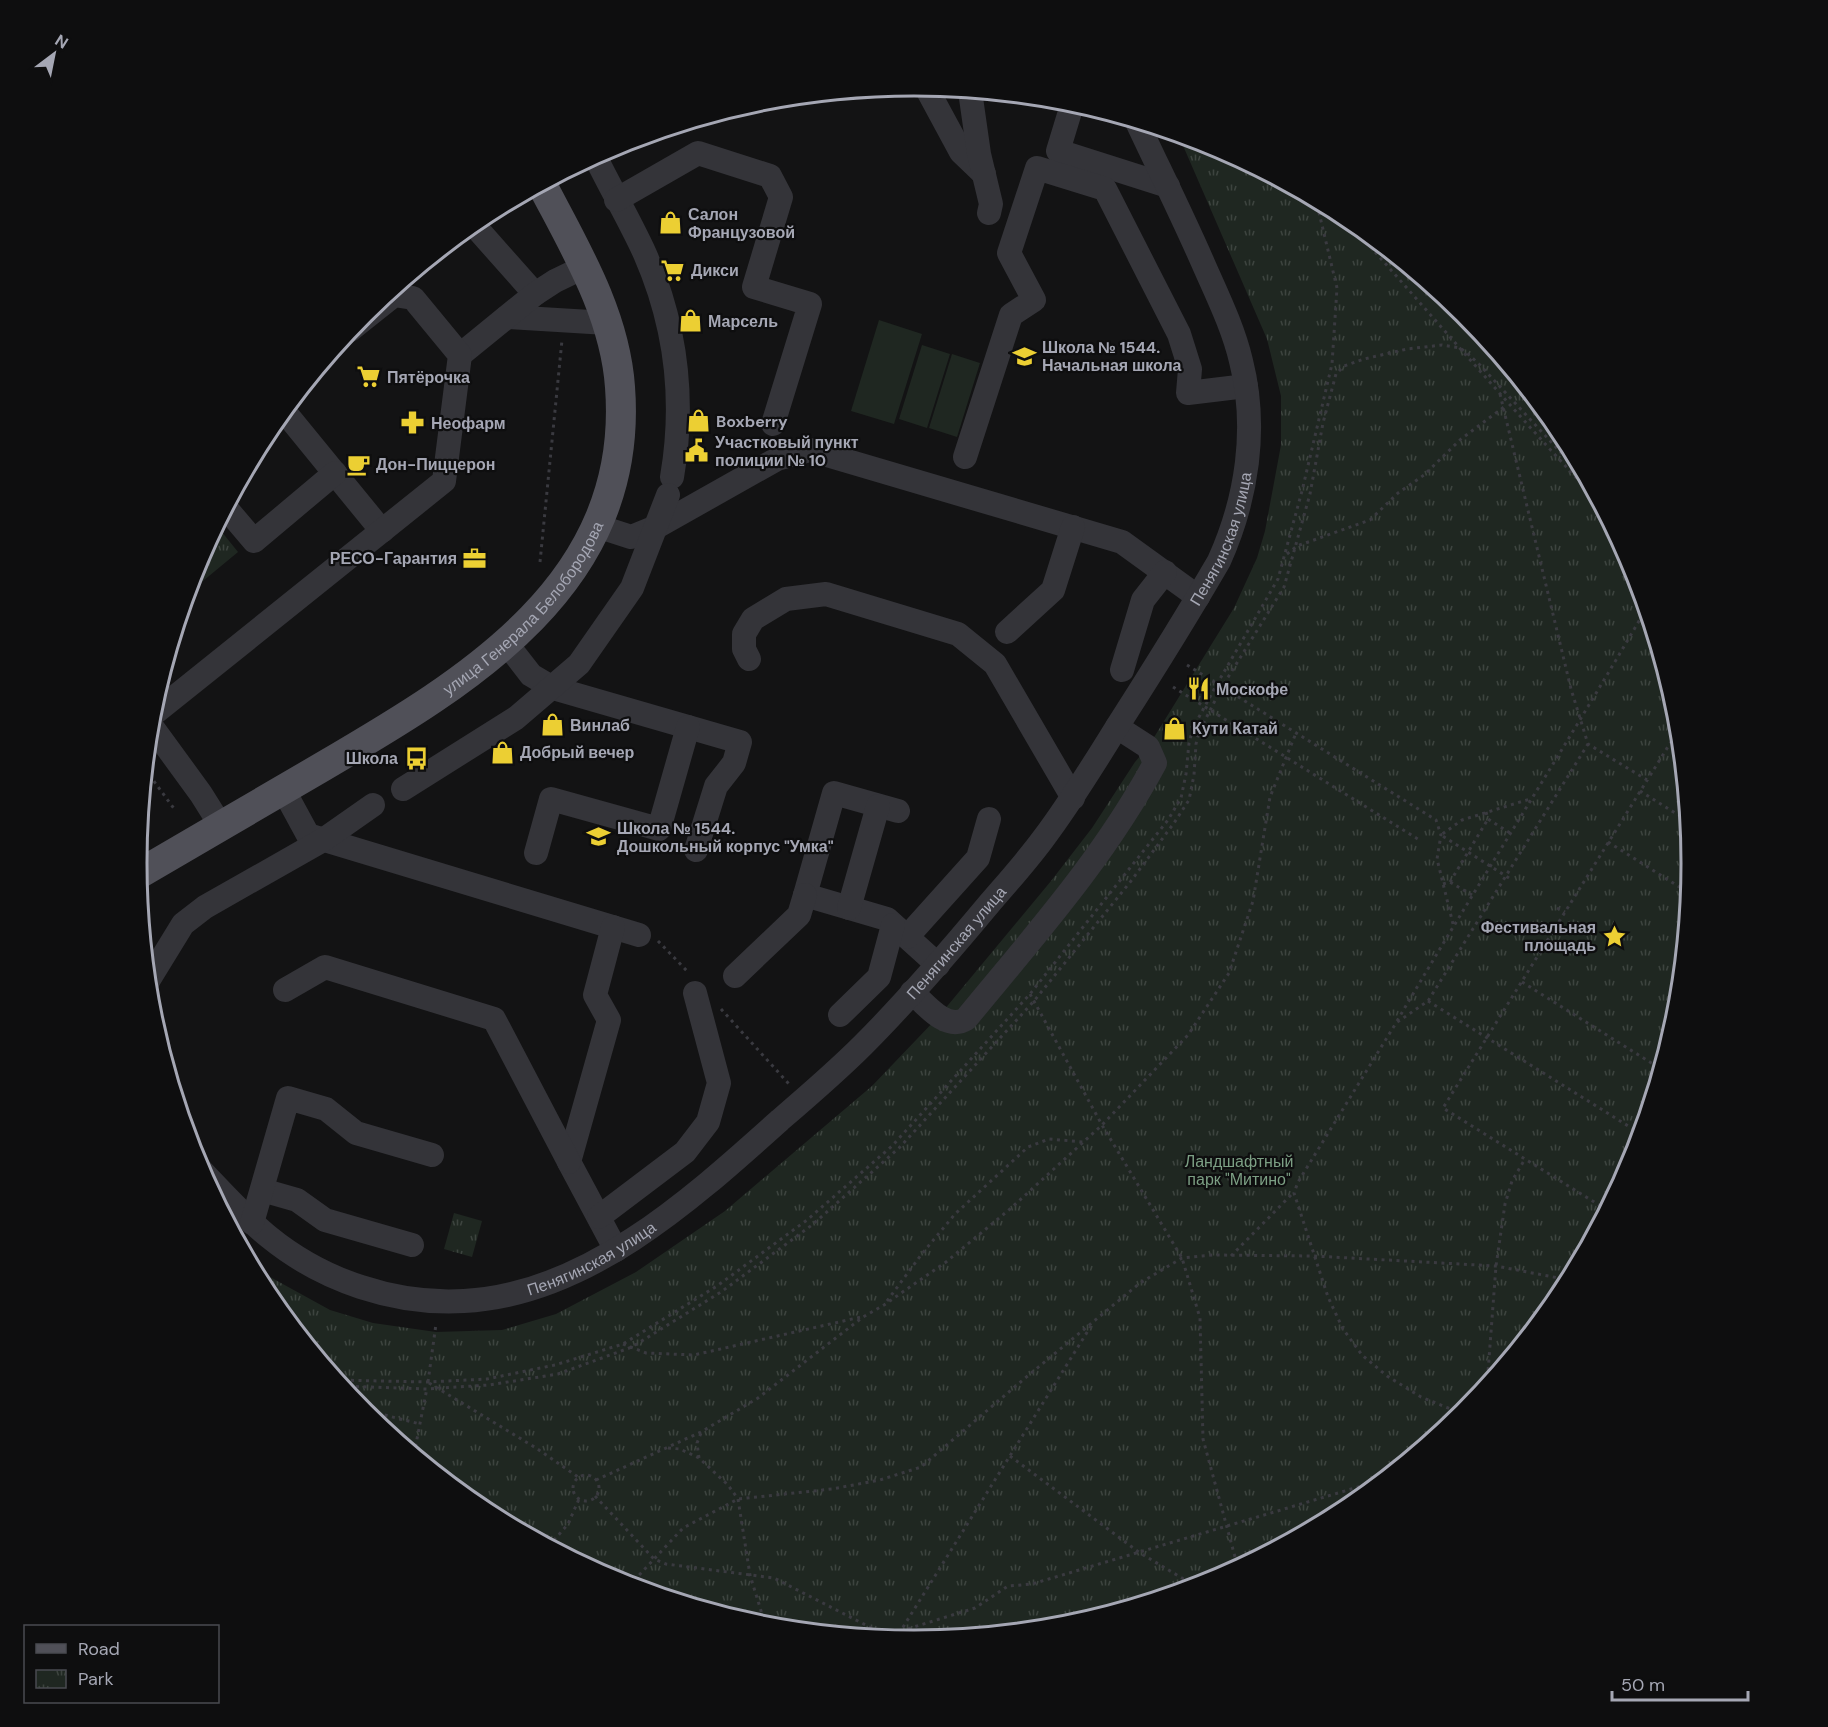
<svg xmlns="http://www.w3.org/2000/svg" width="1828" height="1727" font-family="'DM Sans',sans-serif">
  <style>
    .green { fill: #1f2721 }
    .park { fill: url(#park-tufts) }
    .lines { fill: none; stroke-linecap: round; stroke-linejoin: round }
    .path { stroke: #3a3a40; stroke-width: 3; stroke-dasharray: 3 4.5; stroke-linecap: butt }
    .minor { stroke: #343439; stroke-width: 24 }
    .major { stroke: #505058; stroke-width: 30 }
    .labels { text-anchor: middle; stroke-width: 4.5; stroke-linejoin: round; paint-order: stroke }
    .poi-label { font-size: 16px; font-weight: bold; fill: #a5a7b4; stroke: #0e0e0f; text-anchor: start }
    .street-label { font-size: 16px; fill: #a5a7b4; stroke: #0e0e0f }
    .park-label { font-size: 16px; fill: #7c9f84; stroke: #0e0e0f }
    .rim { fill: none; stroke: #a5a7b4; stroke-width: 3 }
  </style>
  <defs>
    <pattern id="park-tufts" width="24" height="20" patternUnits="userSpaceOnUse" patternTransform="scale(1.5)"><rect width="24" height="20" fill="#1f2721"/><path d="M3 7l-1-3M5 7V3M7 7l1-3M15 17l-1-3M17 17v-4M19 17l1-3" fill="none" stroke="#3d443f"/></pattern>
  </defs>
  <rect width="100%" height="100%" fill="#131314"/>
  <path class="green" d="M 879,320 L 922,334 L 894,424 L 851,411 Z
    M 922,345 L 950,354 L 927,428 L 899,419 Z
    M 952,354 L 980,363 L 957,437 L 929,428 Z"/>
  <path class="park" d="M 1178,134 L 1212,145 L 1347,217 L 1464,314 L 1561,432 L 1633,566 L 1677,712 L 1692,864 L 1677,1016 L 1633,1162 L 1561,1296 L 1464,1414 L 1346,1511 L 1211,1582 L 1065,1627 L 914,1641 L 762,1626 L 616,1582 L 481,1510 L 364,1413 L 267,1295 L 248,1260 L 261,1272 L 330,1310 L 373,1323 L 436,1332 L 502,1330 L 556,1314 L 636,1272 L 725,1211 L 872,1086 L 939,1016 L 1051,881 L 1092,828 L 1135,762 L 1148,747 L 1234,608 L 1257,558 L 1265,531 L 1281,445 L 1281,396 L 1267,339 Z
    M 217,526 L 238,552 L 186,595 L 195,565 Z
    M 454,1213 L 482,1221 L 472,1257 L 444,1249 Z"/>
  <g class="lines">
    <path class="path" d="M 1340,213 C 1427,309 1510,408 1598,501
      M 1500,394 L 1571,689 L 1588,744 L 1647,780
      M 1287,554 L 1297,546 L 1370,520 L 1398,493 L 1424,475 L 1461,439 L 1504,407
      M 540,562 L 562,340
      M 1187,665 L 1436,820 L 1441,835 L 1437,859 L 1453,924
      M 1173,687 L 1421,841
      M 145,769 L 175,810
      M 1640,791 L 1688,821
      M 1486,812 L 1488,819 L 1510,833
      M 1608,842 L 1689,893
      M 1509,878 L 1441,835 L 1462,820 L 1530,799
      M 1450,882 L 1488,819
      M 1443,884 L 1450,882 L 1472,895
      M 1557,908 L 1565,912
      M 658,941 L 689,973
      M 1522,982 L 1661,1069
      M 1030,994 L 1102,1125 L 1182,1258 L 1200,1318 L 1203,1439 L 1238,1568
      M 1428,1001 L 1641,1134
      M 721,1009 L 789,1084
      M 1397,1021 C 1478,883 1565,748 1646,609
      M 1607,1210 L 1443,1108 L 1679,729
      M 1231,1256 L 1293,1193
      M 887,1301 L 921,1255 L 955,1214 L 1028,1147 L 1049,1139 L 1083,1142
      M 623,1344 L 646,1353 L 694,1355 L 861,1317
      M 336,1380 L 428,1382 L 487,1379 L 555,1365 L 623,1344 L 717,1286 L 807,1220 L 892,1146 L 1030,994 L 1168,820 L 1181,798 L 1186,774 L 1189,743 L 1193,728 L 1217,684 L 1278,579 L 1302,491 L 1332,364 L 1337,288 L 1316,200
      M 428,1382 L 436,1324
      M 429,1383 L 536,1448 L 578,1477
      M 1487,1385 L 1496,1266 L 1505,1204 L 1512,1181 L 1525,1159
      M 341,1386 L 427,1389 L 489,1385 L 558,1374 L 632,1347 L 721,1292 L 812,1225 L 899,1148 L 1034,1001 L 1131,881 L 1174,823 L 1189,800 L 1194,775 L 1196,744 L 1199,732 L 1222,687 L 1284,587 L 1310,494 L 1323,423 L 1336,374 L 1344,366 L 1364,359 L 1407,349 L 1442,345 L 1460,348 L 1468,354 L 1480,365 L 1588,482
      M 363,1413 L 369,1411 L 420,1424
      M 1463,1414 L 1421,1397 L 1387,1376 L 1362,1355 L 1343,1329 L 1328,1297 L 1294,1193 L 1298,1182 L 1396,1023 L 1428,1001 L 1588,744
      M 668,1448 L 680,1449 L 699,1458 L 728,1485 L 738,1499 L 750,1575 L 766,1627
      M 414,1454 L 427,1388
      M 1010,1456 L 1140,1553 L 1197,1587
      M 699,1458 L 697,1443 L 701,1433
      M573 1488a13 13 0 1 1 26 0a13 13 0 1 1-26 0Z
      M 596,1480 L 701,1432 L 758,1398 L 863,1317 L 884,1305 L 946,1262 L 1010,1209 L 1102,1125 L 1188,1035 L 1229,973 L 1253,901 L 1270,797 L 1296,733
      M 595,1496 L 654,1559 L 666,1564 L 774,1578 L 893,1639
      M 549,1546 L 568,1524 L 579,1499
      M 629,1586 L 683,1528 L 738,1499 L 832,1489 L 880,1480 L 921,1467 L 1024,1379 L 1140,1283 L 1182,1258 L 1213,1255 L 1314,1256 L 1496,1266 L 1569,1280
      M 901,1631 L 975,1608 L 1008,1586 L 1032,1584 L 1385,1479
      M 895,1640 L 1091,1326"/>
    <g class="minor">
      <path d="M 930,87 L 927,89 L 961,152 L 984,174"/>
      <path d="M 970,91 L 979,154 L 991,204 L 989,213"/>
      <path d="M 1071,102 L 1072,105 L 1058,151 L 1168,186"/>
      <path d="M 595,156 C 611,189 630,221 645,254 C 676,325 685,401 672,477"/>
      <path d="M 616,200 L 698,153 L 770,176 L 781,197 L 754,287 L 810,304 L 773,424"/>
      <path d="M 473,224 L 535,294"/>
      <path d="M 507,317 L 607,323"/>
      <path d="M 460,355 L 535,294 L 555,281 L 584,267"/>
      <path d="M 284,411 L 382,531"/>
      <path d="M 965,457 L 1011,315 L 1034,300 L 1009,253 L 1037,168 L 1105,189 L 1179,334 L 1190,369 L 1188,393 L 1246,386"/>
      <path d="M 226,508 L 254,541 L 335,473"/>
      <path d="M 597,526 L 631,537 L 658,526 L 777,459 L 810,450 L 1122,542 L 1198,597"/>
      <path d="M 1007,632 L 1053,590 L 1073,527"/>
      <path d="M 506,643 L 531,675 L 553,688 L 740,742 L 734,763 L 716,786 L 696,850"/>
      <path d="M 749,659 L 744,649 L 744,634 L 753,619 L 786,599 L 826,594 L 958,634 L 995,664 L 1073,798"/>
      <path d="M 1122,670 L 1143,600 L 1165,572"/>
      <path d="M 151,716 L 444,481 L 460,355 L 413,298 L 394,295 L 350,330"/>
      <path d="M 150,724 L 201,794 L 221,826"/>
      <path d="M 283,789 L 308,835 L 639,935"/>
      <path d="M 403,789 L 516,718 L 579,664 L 632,588 L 668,495"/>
      <path d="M 898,811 L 834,793 L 805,895 L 887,919 L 938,965"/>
      <path d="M 536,853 L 551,799 L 659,829 L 688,727"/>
      <path d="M 849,908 L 878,806"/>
      <path d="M 613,927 L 595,995 L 609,1020 L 569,1162 L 616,1250"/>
      <path d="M 907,937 L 978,858 L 989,819"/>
      <path d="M 735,976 L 799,915 L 805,895"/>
      <path d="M 148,981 L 183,924 L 205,907 L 323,840 L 373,805"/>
      <path d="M 285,990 L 325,967 L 494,1019 L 569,1162"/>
      <path d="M 912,992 C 926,1005 946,1031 966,1019 C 1034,936 1104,858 1155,763 L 1148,747 L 1117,727"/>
      <path d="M 840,1015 L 879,977 L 893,925"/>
      <path id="s1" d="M 199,1168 C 222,1192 244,1217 269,1237 C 323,1281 395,1305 464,1301 C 587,1295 693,1198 780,1120 C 808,1096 837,1071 863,1045 C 908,1000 949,952 989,904 C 1007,883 1026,862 1043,839 C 1071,802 1095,762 1120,722 C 1154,669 1187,616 1219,561 C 1247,499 1258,428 1241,361 C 1233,327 1217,295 1203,263 C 1182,215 1159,169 1137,122"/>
      <path d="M 262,1190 L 297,1200 L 325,1220 L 412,1245"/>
      <path d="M 599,1217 L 685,1152 L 708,1122 L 719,1083 L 695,993"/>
      <path d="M 252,1223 L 288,1098 L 326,1109 L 356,1133 L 432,1155"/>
    </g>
    <path class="major" id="s2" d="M 137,875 C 199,839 260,803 322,767 C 469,681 635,583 620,387 C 615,314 575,248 542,185"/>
  </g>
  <defs>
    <symbol id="shop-bare" viewBox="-9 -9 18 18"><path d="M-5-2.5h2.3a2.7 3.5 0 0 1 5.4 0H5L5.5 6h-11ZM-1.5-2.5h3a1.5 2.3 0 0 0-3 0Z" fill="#eccf33" stroke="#0e0e0f" stroke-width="2.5" paint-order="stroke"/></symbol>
    <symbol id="supermarket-bare" viewBox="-9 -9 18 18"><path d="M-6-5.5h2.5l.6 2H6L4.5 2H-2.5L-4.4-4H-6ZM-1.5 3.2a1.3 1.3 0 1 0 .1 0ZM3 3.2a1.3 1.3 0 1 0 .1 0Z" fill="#eccf33" stroke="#0e0e0f" stroke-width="2.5" paint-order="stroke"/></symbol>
    <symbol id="school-bare" viewBox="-9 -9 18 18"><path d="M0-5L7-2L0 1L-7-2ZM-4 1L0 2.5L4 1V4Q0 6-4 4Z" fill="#eccf33" stroke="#0e0e0f" stroke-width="2.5" paint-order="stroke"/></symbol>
    <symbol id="pharmacy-bare" viewBox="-9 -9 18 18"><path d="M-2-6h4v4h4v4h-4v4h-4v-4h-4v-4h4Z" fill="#eccf33" stroke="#0e0e0f" stroke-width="2.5" paint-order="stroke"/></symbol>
    <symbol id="civic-bare" viewBox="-9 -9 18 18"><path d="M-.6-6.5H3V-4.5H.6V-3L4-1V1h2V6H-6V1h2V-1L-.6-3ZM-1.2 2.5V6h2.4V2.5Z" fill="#eccf33" stroke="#0e0e0f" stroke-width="2.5" paint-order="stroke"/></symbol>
    <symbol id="cafe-bare" viewBox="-9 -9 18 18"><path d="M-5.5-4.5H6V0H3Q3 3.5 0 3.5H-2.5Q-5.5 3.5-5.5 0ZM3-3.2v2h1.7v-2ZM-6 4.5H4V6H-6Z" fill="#eccf33" stroke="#0e0e0f" stroke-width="2.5" paint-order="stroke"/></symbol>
    <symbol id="office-bare" viewBox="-9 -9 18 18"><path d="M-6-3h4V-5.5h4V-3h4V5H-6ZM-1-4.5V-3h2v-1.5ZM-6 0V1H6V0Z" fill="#eccf33" stroke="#0e0e0f" stroke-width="2.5" paint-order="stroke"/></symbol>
    <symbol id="restaurant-bare" viewBox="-9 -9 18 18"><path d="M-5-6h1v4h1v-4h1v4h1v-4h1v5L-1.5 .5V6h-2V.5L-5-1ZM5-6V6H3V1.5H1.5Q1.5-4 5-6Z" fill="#eccf33" stroke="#0e0e0f" stroke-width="2.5" paint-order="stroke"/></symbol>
    <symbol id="bus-bare" viewBox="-9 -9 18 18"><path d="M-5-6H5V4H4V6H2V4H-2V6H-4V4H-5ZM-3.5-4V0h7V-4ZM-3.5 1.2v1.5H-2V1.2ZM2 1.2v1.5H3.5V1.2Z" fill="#eccf33" stroke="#0e0e0f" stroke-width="2.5" paint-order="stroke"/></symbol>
    <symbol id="sight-bare" viewBox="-9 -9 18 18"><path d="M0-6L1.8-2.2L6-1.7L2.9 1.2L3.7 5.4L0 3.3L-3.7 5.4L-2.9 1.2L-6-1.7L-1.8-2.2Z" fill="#eccf33" stroke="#0e0e0f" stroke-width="2.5" paint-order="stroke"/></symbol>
  </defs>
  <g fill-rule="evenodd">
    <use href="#shop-bare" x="654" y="206" width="33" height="33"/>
    <use href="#supermarket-bare" x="656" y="254" width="33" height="33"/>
    <use href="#shop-bare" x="674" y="304" width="33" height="33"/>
    <use href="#school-bare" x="1008" y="340" width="33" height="33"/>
    <use href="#supermarket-bare" x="352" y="360" width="33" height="33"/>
    <use href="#shop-bare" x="682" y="404" width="33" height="33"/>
    <use href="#pharmacy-bare" x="396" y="406" width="33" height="33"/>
    <use href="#civic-bare" x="680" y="434" width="33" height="33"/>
    <use href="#cafe-bare" x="342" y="448" width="33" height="33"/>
    <use href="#office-bare" x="458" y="542" width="33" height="33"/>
    <use href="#restaurant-bare" x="1182" y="672" width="33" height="33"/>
    <use href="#shop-bare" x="536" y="708" width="33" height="33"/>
    <use href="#shop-bare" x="1158" y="712" width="33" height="33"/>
    <use href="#shop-bare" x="486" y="736" width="33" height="33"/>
    <use href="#bus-bare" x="400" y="742" width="33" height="33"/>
    <use href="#school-bare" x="582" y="820" width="33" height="33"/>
    <use href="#sight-bare" x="1598" y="920" width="33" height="33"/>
  </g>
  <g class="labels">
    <g class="poi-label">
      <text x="688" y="220">Салон<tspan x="688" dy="18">Французовой</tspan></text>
      <text x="691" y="276">Дикси</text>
      <text x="708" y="327">Марсель</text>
      <text x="1042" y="353">Школа № 1544.<tspan x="1042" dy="18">Начальная школа</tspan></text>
      <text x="387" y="383">Пятёрочка</text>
      <text x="716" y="427">Boxberry</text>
      <text x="431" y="429">Неофарм</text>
      <text x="715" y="448">Участковый пункт<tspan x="715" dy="18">полиции № 10</tspan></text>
      <text x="376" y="470">Дон-Пиццерон</text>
      <text x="457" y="564" text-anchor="end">РЕСО-Гарантия</text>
      <text x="1216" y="695">Москофе</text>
      <text x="570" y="731">Винлаб</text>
      <text x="1192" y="734">Кути Катай</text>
      <text x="520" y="758">Добрый вечер</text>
      <text x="398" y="764" text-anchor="end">Школа</text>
      <text x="617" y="834">Школа № 1544.<tspan x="617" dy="18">Дошкольный корпус "Умка"</tspan></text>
      <text x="1596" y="933" text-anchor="end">Фестивальная<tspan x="1596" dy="18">площадь</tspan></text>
    </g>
    <g class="street-label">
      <text dy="6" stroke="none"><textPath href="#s1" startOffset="1416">Пенягинская улица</textPath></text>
      <text dy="6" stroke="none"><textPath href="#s2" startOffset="474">улица Генерала Белобородова</textPath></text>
      <text dy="6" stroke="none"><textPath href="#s1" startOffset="930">Пенягинская улица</textPath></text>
      <text dy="6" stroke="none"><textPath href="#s1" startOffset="444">Пенягинская улица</textPath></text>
    </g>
    <g class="park-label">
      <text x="1239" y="1167">Ландшафтный<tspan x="1239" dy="18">парк "Митино"</tspan></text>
    </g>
  </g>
  <path d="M0 0H1828V1727H0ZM147 863a767 767 0 1 1 1534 0a767 767 0 1 1-1534 0Z" fill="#0e0e0f" fill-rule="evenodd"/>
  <path class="rim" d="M147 863a767 767 0 1 1 1534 0a767 767 0 1 1-1534 0Z"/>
  <rect x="24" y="1625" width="195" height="78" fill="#0e0e0f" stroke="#4a4b51" stroke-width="1.5"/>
  <rect x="36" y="1644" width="30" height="9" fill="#505058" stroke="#4a4b51" stroke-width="1.5"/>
  <text x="78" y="1655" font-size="18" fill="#a5a7b4">Road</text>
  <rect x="36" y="1670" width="30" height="18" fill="url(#park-tufts)" stroke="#4a4b51" stroke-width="1.5"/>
  <text x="78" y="1685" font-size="18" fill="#a5a7b4">Park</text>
  <g transform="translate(54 54) rotate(32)" stroke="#0e0e0f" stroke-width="4.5" paint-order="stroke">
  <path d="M0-4.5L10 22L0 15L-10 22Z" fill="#a5a7b4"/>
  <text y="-9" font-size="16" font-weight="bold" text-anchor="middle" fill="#a5a7b4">N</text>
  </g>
  <path d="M1612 1691v9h136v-9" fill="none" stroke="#a5a7b4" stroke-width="3"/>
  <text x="1621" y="1691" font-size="18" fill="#a5a7b4" stroke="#0e0e0f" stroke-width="4.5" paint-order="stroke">50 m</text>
</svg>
